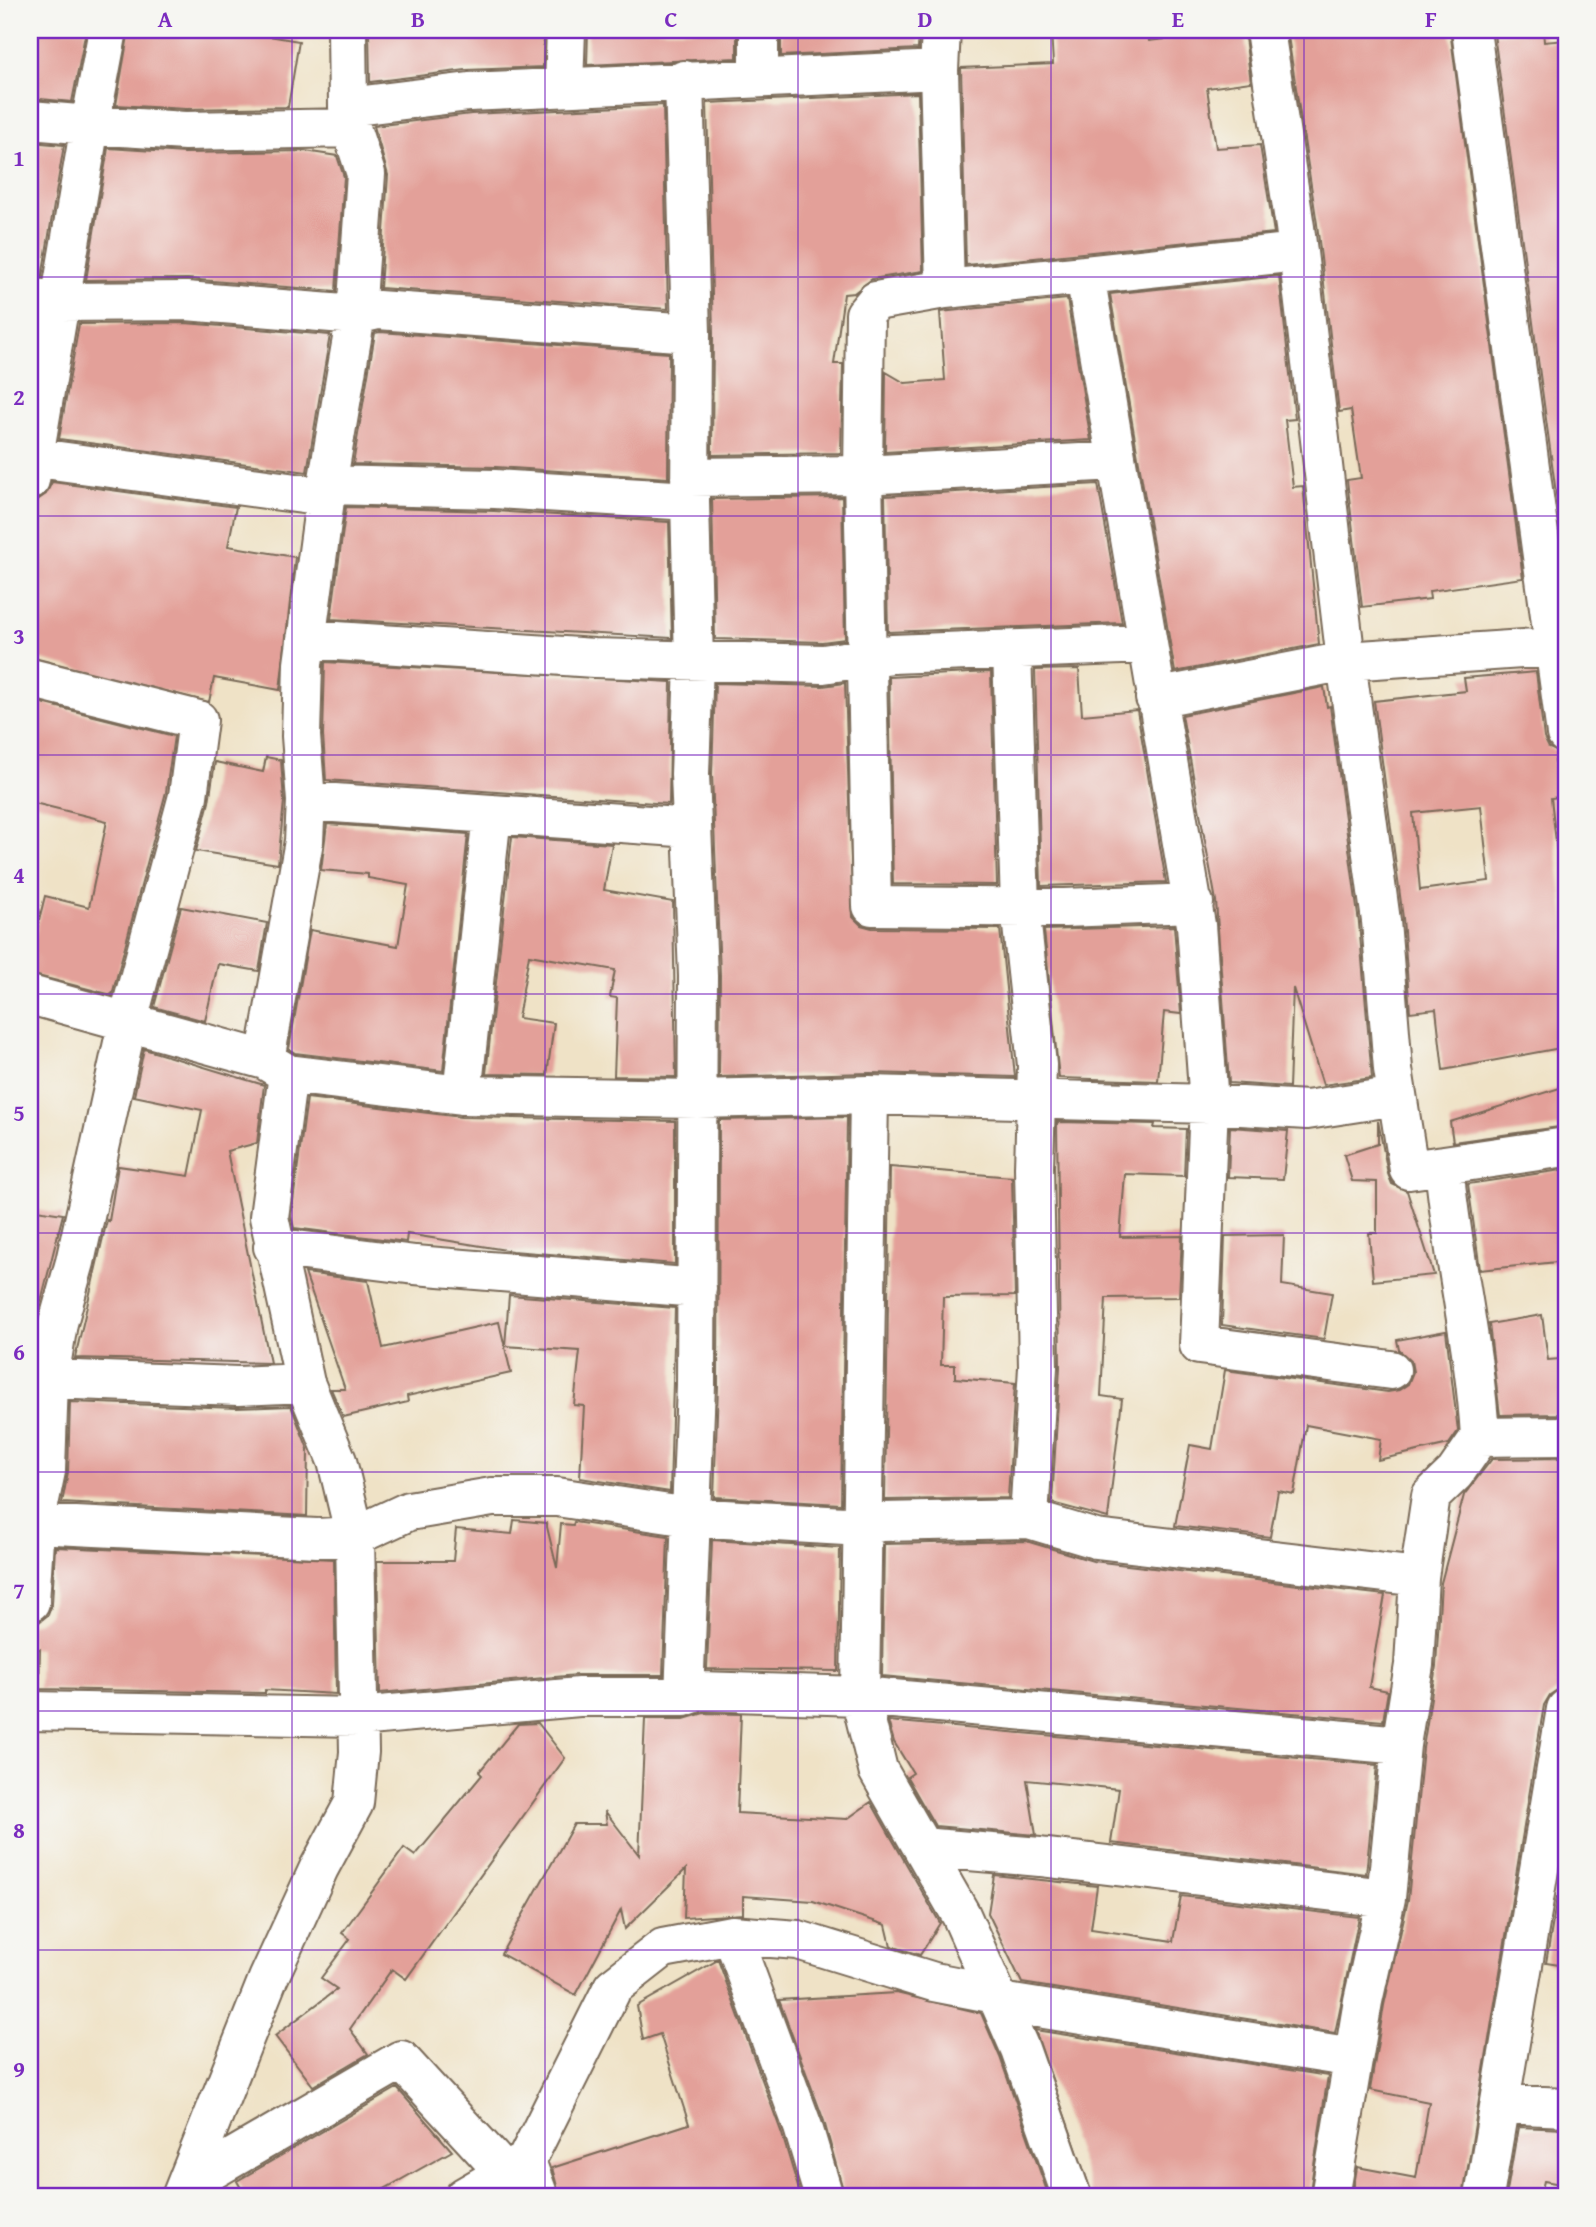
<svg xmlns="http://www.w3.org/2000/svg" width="1596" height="2227" font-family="'Gentium Book Plus',serif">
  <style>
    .building { fill: #e3a099; fill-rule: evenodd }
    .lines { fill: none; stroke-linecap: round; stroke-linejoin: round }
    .minor-casing { stroke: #7a6a59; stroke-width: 42 }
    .minor { stroke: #fff; stroke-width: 38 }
    .grid { fill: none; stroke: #7b2cbf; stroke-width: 2; stroke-opacity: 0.55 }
    .neatline { fill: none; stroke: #7b2cbf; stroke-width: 2.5 }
    .grid-label { font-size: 23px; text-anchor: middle; font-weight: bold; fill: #7b2cbf }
  </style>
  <rect width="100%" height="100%" fill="#f6f6f2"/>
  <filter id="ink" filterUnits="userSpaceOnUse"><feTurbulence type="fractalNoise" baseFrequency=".0143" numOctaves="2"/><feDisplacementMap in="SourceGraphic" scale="14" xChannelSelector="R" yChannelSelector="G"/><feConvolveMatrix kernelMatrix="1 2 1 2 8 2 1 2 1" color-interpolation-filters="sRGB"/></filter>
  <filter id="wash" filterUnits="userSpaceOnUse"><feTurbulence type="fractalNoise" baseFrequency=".00686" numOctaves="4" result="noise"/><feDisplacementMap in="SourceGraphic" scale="28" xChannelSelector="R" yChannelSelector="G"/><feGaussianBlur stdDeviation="1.57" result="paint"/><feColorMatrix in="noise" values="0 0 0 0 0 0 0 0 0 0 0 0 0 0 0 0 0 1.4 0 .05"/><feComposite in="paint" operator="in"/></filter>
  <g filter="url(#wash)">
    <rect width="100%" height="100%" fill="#efe2c6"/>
    <g id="blocks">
      <path class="building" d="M 30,30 L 86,30 L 72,102 L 30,98 Z
        M 129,30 L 233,30 L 299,41 L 288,107 L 186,109 L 116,105 Z
        M 369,30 L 544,30 L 543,67 L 466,70 L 370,82 Z
        M 588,30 L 737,30 L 737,58 L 587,65 Z
        M 781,30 L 919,30 L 918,49 L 781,56 Z
        M 1051,30 L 1147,30 L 1149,41 L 1244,30 L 1251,82 L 1207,88 L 1216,148 L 1260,145 L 1274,233 L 966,265 L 961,68 L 1053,64 Z
        M 1287,30 L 1450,30 L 1523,578 L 1429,591 L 1430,599 L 1362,607 L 1347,480 L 1361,478 L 1351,410 L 1339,412 L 1317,224 Z
        M 1543,30 L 1544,42 L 1566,40 L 1566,507 L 1558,508 L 1494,34 Z
        M 918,93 L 923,271 L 872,279 L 854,293 L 844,294 L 834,364 L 843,364 L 841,453 L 712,455 L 713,333 L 707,103 Z
        M 663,105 L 668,309 L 380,288 L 388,175 L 374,126 L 471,114 Z
        M 30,142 L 64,145 L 42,277 L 30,276 Z
        M 108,148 L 185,153 L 305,151 L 337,156 L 344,177 L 336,291 L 188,279 L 86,280 Z
        M 1279,276 L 1295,419 L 1285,420 L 1293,487 L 1303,486 L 1319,644 L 1175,672 L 1110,294 Z
        M 1067,299 L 1091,440 L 885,452 L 886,372 L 905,383 L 945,380 L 940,312 Z
        M 185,323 L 330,335 L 307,472 L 59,439 L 79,324 Z
        M 380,332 L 669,353 L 668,478 L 496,467 L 353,464 L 375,333 Z
        M 52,482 L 236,507 L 228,546 L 295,557 L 280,690 L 214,678 L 209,702 L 30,657 L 30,536 L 36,501 L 46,494 Z
        M 1098,484 L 1122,623 L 888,632 L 885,496 Z
        M 842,497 L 845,639 L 822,642 L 715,639 L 712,499 Z
        M 346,507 L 494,511 L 669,522 L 672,638 L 331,619 Z
        M 325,662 L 671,682 L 669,804 L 326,780 L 323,735 Z
        M 1079,669 L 1082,715 L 1137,710 L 1166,882 L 1041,886 L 1035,670 Z
        M 991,672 L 997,885 L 893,884 L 889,677 Z
        M 1536,672 L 1544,738 L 1549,748 L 1566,755 L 1566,760 L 1555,761 L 1559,797 L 1551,798 L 1566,931 L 1566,1047 L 1443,1070 L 1436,1009 L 1410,1012 L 1403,918 L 1374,701 L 1466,691 L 1464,678 ZM 1481,806 L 1489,881 L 1420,890 L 1413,813 Z
        M 715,683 L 823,686 L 845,683 L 853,917 L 861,925 L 872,928 L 1000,929 L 1015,1077 L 870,1073 L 719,1077 L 720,975 L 712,774 Z
        M 1324,687 L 1327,707 L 1330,706 L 1359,923 L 1372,1078 L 1323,1085 L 1293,988 L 1289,1087 L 1229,1083 L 1216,901 L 1182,715 Z
        M 30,700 L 174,736 L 166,792 L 112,995 L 30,974 L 30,956 L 45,896 L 89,907 L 107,821 L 30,802 Z
        M 266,757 L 281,760 L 284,801 L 278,864 L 196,851 L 209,802 L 215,762 L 263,772 Z
        M 327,824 L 468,834 L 443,1071 L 295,1053 L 289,1049 L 310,930 L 398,946 L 408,885 L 368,878 L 368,874 L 321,870 Z
        M 512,837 L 612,844 L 604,890 L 673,902 L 676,1077 L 614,1076 L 617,998 L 610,997 L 615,970 L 529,955 L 518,1018 L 554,1023 L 547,1075 L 486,1074 Z
        M 181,907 L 267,923 L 259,971 L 218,964 L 205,1021 L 154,1007 Z
        M 1174,926 L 1181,1014 L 1164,1012 L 1158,1081 L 1059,1078 L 1044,930 Z
        M 144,1049 L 264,1085 L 257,1143 L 227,1151 L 270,1363 L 75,1358 L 107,1220 L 109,1221 L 118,1166 L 189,1176 L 202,1110 L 134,1096 Z
        M 1566,1086 L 1566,1126 L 1453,1142 L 1450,1122 Z
        M 307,1098 L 461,1117 L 675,1121 L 675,1264 L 512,1251 L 407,1234 L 406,1242 L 294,1228 L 291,1216 Z
        M 847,1117 L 841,1504 L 714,1497 L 718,1386 L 719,1120 Z
        M 1378,1121 L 1388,1174 L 1392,1184 L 1407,1191 L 1434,1275 L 1373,1281 L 1369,1233 L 1377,1233 L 1377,1182 L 1352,1181 L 1344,1155 L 1378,1144 Z
        M 1057,1122 L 1155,1124 L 1154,1128 L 1186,1129 L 1184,1176 L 1125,1174 L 1120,1237 L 1182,1236 L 1179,1297 L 1106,1298 L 1101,1396 L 1122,1399 L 1108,1518 L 1052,1503 L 1060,1367 Z
        M 1230,1127 L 1288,1131 L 1283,1179 L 1228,1177 Z
        M 890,1167 L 1012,1177 L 1015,1296 L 943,1297 L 941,1365 L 955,1365 L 955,1378 L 1015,1383 L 1008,1498 L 885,1500 Z
        M 1562,1170 L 1566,1201 L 1566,1261 L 1480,1270 L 1468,1184 Z
        M 30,1209 L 63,1214 L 37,1317 L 30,1361 Z
        M 1284,1235 L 1282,1285 L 1332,1293 L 1324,1339 L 1222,1325 L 1225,1236 Z
        M 305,1273 L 368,1281 L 383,1348 L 499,1322 L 511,1373 L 407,1396 L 408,1402 L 343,1417 L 331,1389 L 345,1389 Z
        M 509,1295 L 675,1308 L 670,1492 L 580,1478 L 584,1406 L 574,1405 L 580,1351 L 505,1346 Z
        M 1542,1315 L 1548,1360 L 1560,1359 L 1562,1414 L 1500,1415 L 1489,1324 Z
        M 1446,1331 L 1458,1431 L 1449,1444 L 1378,1460 L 1381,1439 L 1306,1425 L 1294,1494 L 1278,1491 L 1270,1537 L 1175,1526 L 1190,1445 L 1212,1449 L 1225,1370 L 1388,1392 L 1399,1390 L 1408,1384 L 1413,1372 L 1411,1361 L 1399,1350 L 1397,1340 Z
        M 70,1402 L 237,1408 L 291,1406 L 308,1449 L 307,1516 L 62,1503 L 68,1472 Z
        M 1566,1458 L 1566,1653 L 1560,1688 L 1550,1695 L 1544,1705 L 1463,2197 L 1352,2197 L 1357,2167 L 1416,2178 L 1429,2102 L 1370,2090 L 1384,2005 L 1408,1900 L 1423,1748 L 1436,1666 L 1441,1583 L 1464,1495 L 1492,1459 Z
        M 514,1520 L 546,1523 L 557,1568 L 561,1524 L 573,1525 L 574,1522 L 668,1536 L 663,1675 L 577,1675 L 380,1693 L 377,1561 L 453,1561 L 456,1529 L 512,1534 Z
        M 712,1540 L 840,1548 L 838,1671 L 707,1669 Z
        M 1026,1541 L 1093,1561 L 1385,1595 L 1369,1687 L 1388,1691 L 1383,1721 L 882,1676 L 884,1544 Z
        M 55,1547 L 334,1559 L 336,1694 L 265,1690 L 265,1693 L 39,1689 L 40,1649 L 30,1648 L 30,1624 L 39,1622 L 48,1615 L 52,1604 Z
        M 704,1713 L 741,1714 L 737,1813 L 847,1819 L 871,1802 L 940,1923 L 920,1955 L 891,1946 L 886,1925 L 813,1901 L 743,1896 L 743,1914 L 684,1918 L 686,1869 L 625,1929 L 621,1910 L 576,1995 L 501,1954 L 574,1824 L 607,1824 L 605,1811 L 639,1855 L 645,1719 L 684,1719 Z
        M 888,1721 L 1377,1765 L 1366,1874 L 1111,1843 L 1119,1789 L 1027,1780 L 1036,1835 L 935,1826 L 907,1777 L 913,1773 L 894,1742 Z
        M 538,1723 L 565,1758 L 406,1979 L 392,1969 L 350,2029 L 368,2054 L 313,2086 L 275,2036 L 337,1989 L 321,1978 L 350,1939 L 342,1933 L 404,1848 L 415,1856 L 482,1775 L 479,1772 L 518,1724 Z
        M 994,1875 L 1097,1886 L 1091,1929 L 1173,1941 L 1181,1896 L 1359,1917 L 1335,2033 L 1022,1983 L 988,1913 Z
        M 1557,1897 L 1566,1898 L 1566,1966 L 1546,1963 Z
        M 718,1960 L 782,2134 L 801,2197 L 560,2197 L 552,2168 L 689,2124 L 660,2034 L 643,2040 L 637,2006 Z
        M 896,1993 L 981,2013 L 1000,2057 L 1049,2197 L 845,2197 L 824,2121 L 779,2000 Z
        M 1035,2030 L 1328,2076 L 1309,2197 L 1093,2197 Z
        M 397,2088 L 452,2151 L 370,2197 L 246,2197 L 237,2181 Z
        M 1518,2127 L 1566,2129 L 1566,2185 L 1544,2181 L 1540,2197 L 1506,2197 Z"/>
    </g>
  </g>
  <g filter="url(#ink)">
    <use href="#blocks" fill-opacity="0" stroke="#7a6a59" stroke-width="2"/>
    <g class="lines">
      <defs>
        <path id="minor" d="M 108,30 L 90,125 L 185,131 L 351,128 L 348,107 L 469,92 L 939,70 L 941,30
          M 347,30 L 348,107
          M 1265,30 L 1295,227 L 1346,661 L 1381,921 L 1393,1069 L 1409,1170 L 1444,1165 C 1452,1256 1475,1346 1480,1437
          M 1471,30 L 1566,734
          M 939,70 L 945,289 L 1085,275 L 1196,925 L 1209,1104 L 1199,1345 L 1391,1370
          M 759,77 L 759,30
          M 564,87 L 566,30
          M 30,120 L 90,125 L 30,480
          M 351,128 L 366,174 L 356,315 L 327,485 L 495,489 L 690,501 L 691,333
          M 1085,275 L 1297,252
          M 30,297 L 60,302 L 186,301 L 356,315 L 378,310 L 691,333 L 684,80
          M 30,457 L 325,497
          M 1116,461 L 863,475 L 872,906 L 1064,908 L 1194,903
          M 690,477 L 863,475 L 865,314 L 876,301 L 945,289
          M 306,639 L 594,658 L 823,664 L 892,654 L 1147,644
          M 30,678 L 198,720 L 188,796 L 128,1020 L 75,1262 L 58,1323 L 49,1379 L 46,1471 L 35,1524 L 30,1602
          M 1155,698 L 1346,661 L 1566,646
          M 306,801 L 692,828
          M 30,995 L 265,1060 L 304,841 L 306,801 L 301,736 L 303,664 L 327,485
          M 462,1095 L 492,814
          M 869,1095 L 1209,1104 L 1307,1110 L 1397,1096
          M 1444,1165 L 1566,1147
          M 273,1247 L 415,1265 L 697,1288
          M 30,1390 L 49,1379 L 238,1386 L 305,1383
          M 1029,1519 L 1096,1539 L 1419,1577 L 1431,1496 L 1455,1473 L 1480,1437 L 1566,1436
          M 35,1524 L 317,1538 L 355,1536 L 409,1511 L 492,1497 L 557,1497 L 689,1517 L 862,1527 L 881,1522 L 1029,1519 L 1038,1367 L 1034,1167 L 1037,1065 L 1020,907 L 1012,650
          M 684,1697 L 696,1385 L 698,976 L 690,774 L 694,663 L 690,501
          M 30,1711 L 358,1717 L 579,1697 L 684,1697 L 700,1691 L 860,1696 L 869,1095 L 697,1099 L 462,1095 L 288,1074 L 265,1060
          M 922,1847 L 1040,1857 L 1386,1898
          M 996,1994 L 1020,2049 L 1072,2197
          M 1000,2002 L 1353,2058
          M 1502,2104 L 1566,2107
          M 526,2161 L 613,1987 L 663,1948 L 732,1935
          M 186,2185 L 401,2060 L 506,2174
          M 181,2197 L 268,1979 L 319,1868 L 354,1803 L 359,1752 L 355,1536 L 337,1461 L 305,1383 L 269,1217 L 288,1074
          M 464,2197 L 526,2161 L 539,2197
          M 824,2197 L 803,2127 L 732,1935 L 798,1940 L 934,1982 L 996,1994 L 961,1915 L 878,1770 L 860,1696 L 1401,1745
          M 1330,2197 L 1363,2001 L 1386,1898 L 1401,1745 L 1414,1665 L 1419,1577
          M 1484,2197 L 1566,1709"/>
      </defs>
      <use href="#minor" class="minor-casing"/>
      <use href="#minor" class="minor"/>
    </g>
  </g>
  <path class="grid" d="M 292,30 L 292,2197M 545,30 L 545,2197M 798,30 L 798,2197M 1051,30 L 1051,2197M 1304,30 L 1304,2197M 30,277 L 1566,277M 30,516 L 1566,516M 30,755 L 1566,755M 30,994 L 1566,994M 30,1233 L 1566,1233M 30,1472 L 1566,1472M 30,1711 L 1566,1711M 30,1950 L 1566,1950"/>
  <rect width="1596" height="2227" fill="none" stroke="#f6f6f2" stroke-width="77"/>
  <rect x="38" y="38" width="1520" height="2150" class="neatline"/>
  <g class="grid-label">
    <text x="165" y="27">A</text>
    <text x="418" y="27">B</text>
    <text x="671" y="27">C</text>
    <text x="925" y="27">D</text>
    <text x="1178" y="27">E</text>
    <text x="1431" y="27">F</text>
    <text x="19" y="166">1</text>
    <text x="19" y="405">2</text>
    <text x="19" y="644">3</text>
    <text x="19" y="883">4</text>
    <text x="19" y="1121">5</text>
    <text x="19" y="1360">6</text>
    <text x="19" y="1599">7</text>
    <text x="19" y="1838">8</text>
    <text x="19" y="2077">9</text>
  </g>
</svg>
